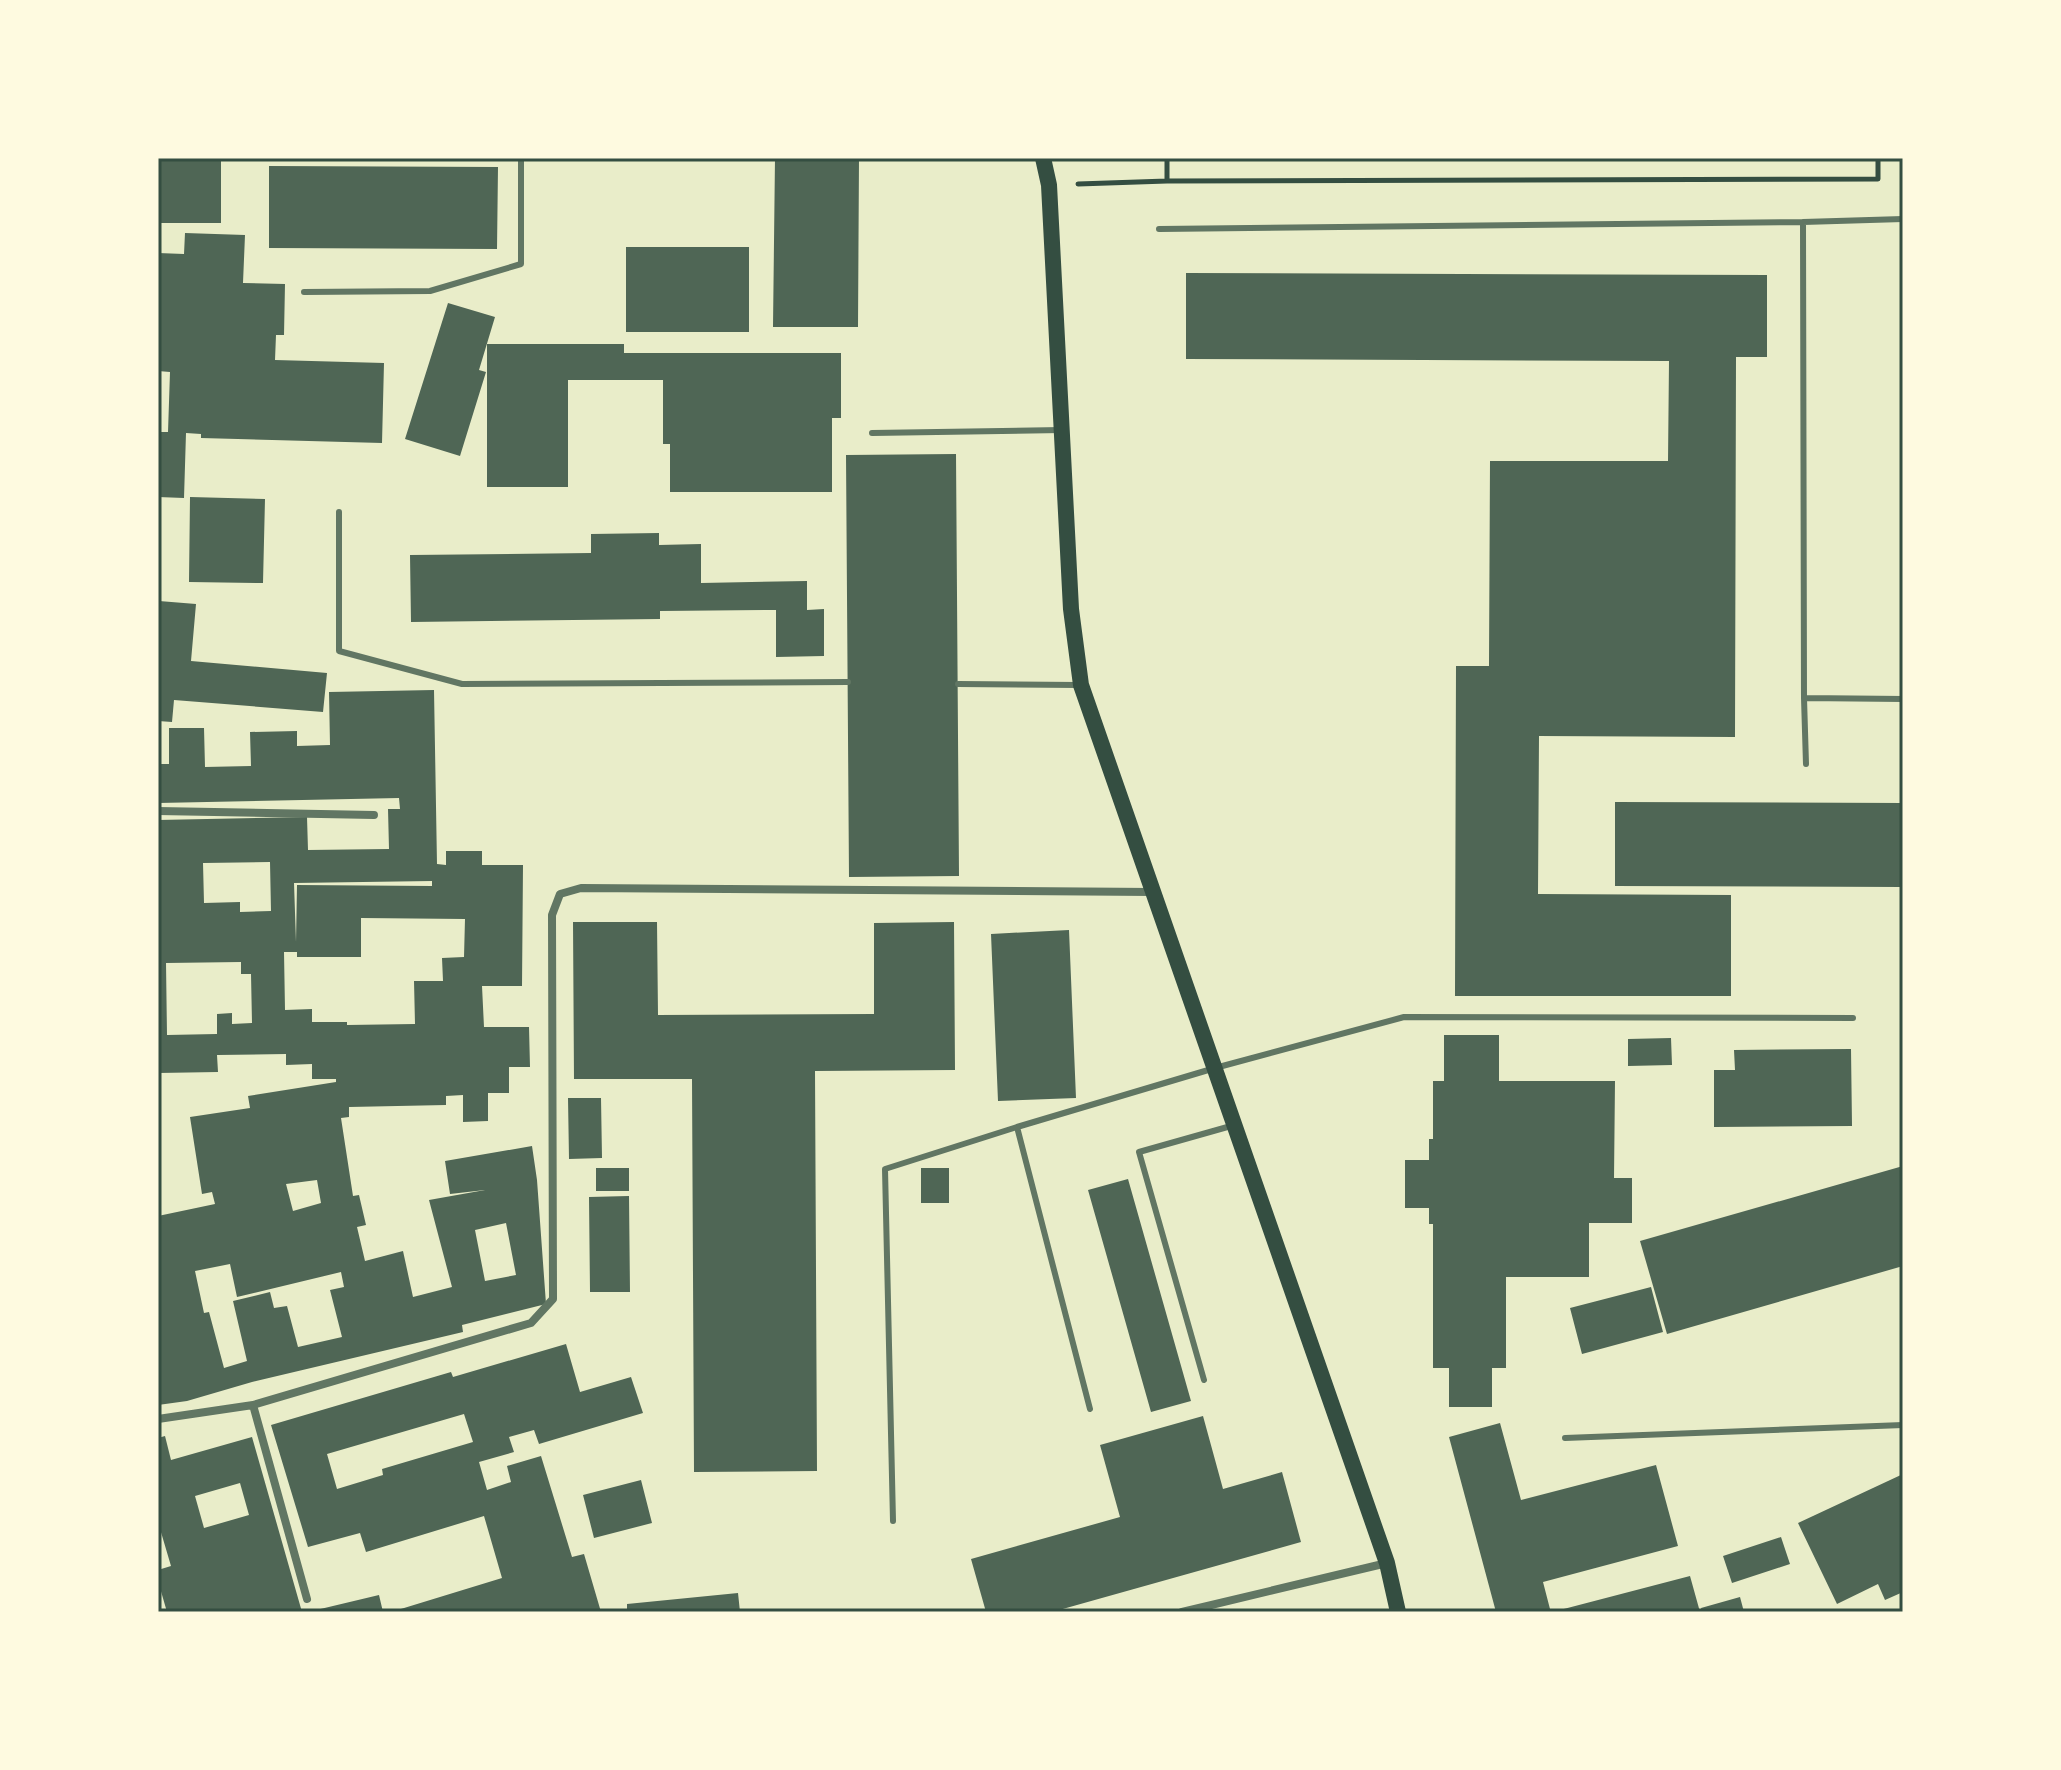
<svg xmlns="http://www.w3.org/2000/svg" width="2061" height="1770" font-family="Mulish,sans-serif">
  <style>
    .building { fill: #4f6655; fill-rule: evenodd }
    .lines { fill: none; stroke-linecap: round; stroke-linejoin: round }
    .path { stroke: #344e41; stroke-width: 5 }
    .service { stroke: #617663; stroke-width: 6 }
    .minor { stroke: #617663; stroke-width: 8 }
    .secondary { stroke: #344e41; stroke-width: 16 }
    .neatline { fill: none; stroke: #344e41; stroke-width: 3 }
  </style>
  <rect width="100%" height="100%" fill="#e9edc9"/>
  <path class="building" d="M 158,158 L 221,158 L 221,223 L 158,223 Z
    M 775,158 L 859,158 L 858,327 L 773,327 Z
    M 269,166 L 498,167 L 497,249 L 269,248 Z
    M 185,233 L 245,235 L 243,283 L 285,284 L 284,335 L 276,335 L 275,360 L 384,363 L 382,443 L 201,438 L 201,434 L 186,433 L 184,498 L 158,497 L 158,432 L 168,432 L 170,372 L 158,371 L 158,253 L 184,254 Z
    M 626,247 L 749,247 L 749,332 L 626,332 Z
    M 1186,273 L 1767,275 L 1767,357 L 1736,357 L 1735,737 L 1539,736 L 1538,894 L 1731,895 L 1731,996 L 1455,996 L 1456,666 L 1489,666 L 1490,461 L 1668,461 L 1669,361 L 1186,359 Z
    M 448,303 L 495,317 L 479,370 L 486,372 L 460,456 L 405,439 Z
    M 487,344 L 624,344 L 624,353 L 841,353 L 841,418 L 832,418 L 832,492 L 670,492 L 670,444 L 663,444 L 663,380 L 568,380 L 568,487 L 487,487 Z
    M 956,454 L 959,876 L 849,877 L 846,455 Z
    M 190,497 L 265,499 L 263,583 L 189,582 Z
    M 659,533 L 659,545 L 701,544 L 701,583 L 807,581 L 807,610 L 824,609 L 824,656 L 776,657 L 776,610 L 660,611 L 660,619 L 411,622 L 410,555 L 591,553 L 591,534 Z
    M 159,601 L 196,604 L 191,661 L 327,673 L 323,712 L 174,700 L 172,722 L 158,721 Z
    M 434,690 L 437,864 L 446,865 L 446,851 L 482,851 L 482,865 L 523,865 L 522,986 L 482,986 L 484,1027 L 529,1027 L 530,1067 L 509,1067 L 509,1093 L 488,1093 L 488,1121 L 463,1122 L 463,1095 L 446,1096 L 446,1105 L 349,1107 L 349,1117 L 341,1118 L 353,1196 L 359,1195 L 366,1225 L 357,1227 L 365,1261 L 403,1251 L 413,1297 L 452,1287 L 429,1200 L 485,1190 L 450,1194 L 445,1161 L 532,1146 L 537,1180 L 546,1304 L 462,1325 L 463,1332 L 252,1382 L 187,1401 L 158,1405 L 158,1216 L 215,1204 L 212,1192 L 202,1194 L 190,1117 L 250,1108 L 248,1096 L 336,1082 L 336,1079 L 312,1079 L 312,1064 L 286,1065 L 286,1054 L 217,1055 L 218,1072 L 158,1073 L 158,820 L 307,817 L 308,850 L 389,849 L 388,809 L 400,809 L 399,798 L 158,803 L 158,764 L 169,764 L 169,728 L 204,728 L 205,767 L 251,766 L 250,732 L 297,731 L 297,746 L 330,745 L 329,692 ZM 270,862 L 271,911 L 240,912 L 240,902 L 204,903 L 203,863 ZM 432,881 L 432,886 L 297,885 L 296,942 L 294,883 ZM 361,918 L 465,919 L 464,957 L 442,958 L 443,981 L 414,981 L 415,1024 L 347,1025 L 347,1022 L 312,1022 L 312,1009 L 285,1010 L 284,952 L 297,952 L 297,957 L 361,957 ZM 241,962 L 241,974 L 251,974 L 252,1023 L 232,1024 L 232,1013 L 217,1014 L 217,1034 L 167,1035 L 166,963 ZM 317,1180 L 321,1203 L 293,1211 L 286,1184 ZM 506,1223 L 516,1275 L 485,1281 L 475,1230 ZM 230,1264 L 237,1297 L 341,1272 L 344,1287 L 330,1290 L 342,1337 L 298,1347 L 287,1306 L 274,1308 L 270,1292 L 233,1301 L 247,1361 L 224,1368 L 209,1312 L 204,1313 L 195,1271 Z
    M 1615,802 L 1903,803 L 1903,887 L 1615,886 Z
    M 573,922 L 657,922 L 658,1015 L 874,1014 L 874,923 L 954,922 L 955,1070 L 815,1071 L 817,1471 L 694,1472 L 692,1079 L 574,1079 Z
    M 1069,930 L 1076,1098 L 998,1101 L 991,934 Z
    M 1444,1035 L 1499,1035 L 1499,1081 L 1615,1081 L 1614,1178 L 1632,1178 L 1632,1223 L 1589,1223 L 1589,1277 L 1506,1277 L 1506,1368 L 1492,1368 L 1492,1407 L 1449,1407 L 1449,1368 L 1433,1368 L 1433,1224 L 1429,1224 L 1429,1208 L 1405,1208 L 1405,1160 L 1429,1160 L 1429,1139 L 1433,1139 L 1433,1081 L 1444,1081 Z
    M 1671,1038 L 1672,1065 L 1628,1066 L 1628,1039 Z
    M 1851,1049 L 1852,1126 L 1714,1127 L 1714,1070 L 1735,1070 L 1734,1050 Z
    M 568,1098 L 601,1098 L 602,1158 L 569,1159 Z
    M 1903,1166 L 1903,1266 L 1667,1334 L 1640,1241 Z
    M 596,1168 L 629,1168 L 629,1191 L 596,1191 Z
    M 921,1168 L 949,1168 L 949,1203 L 921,1203 Z
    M 1128,1179 L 1191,1401 L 1151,1412 L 1088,1190 Z
    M 629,1196 L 630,1292 L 590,1292 L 589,1197 Z
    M 1651,1287 L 1663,1332 L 1582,1354 L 1570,1308 Z
    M 566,1344 L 580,1392 L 631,1377 L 643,1413 L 539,1444 L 534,1430 L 509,1437 L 514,1452 L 479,1462 L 487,1490 L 511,1482 L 507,1466 L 541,1456 L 572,1557 L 584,1554 L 601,1612 L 391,1612 L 502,1578 L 484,1516 L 366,1552 L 360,1533 L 308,1547 L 271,1425 L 451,1372 L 453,1377 ZM 464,1414 L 473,1442 L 382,1469 L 383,1475 L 337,1489 L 327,1454 Z
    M 1203,1416 L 1223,1489 L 1282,1472 L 1301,1542 L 1052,1612 L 986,1612 L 971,1559 L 1120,1517 L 1100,1445 Z
    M 1500,1423 L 1521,1500 L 1656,1465 L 1678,1546 L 1543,1582 L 1550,1609 L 1541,1612 L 1496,1612 L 1449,1437 Z
    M 165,1436 L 171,1460 L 252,1437 L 302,1612 L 167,1612 L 158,1581 L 158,1570 L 171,1566 L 158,1522 L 158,1438 ZM 240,1483 L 249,1515 L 204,1528 L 195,1496 Z
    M 1903,1474 L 1903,1592 L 1885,1600 L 1878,1584 L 1837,1604 L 1798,1523 Z
    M 641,1480 L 652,1523 L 594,1538 L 583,1495 Z
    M 1781,1537 L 1790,1564 L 1732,1583 L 1723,1556 Z
    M 1690,1576 L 1700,1612 L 1556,1612 L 1556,1611 Z
    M 738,1593 L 740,1612 L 627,1612 L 627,1604 Z
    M 379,1595 L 383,1612 L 312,1612 L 312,1611 Z
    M 1740,1597 L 1744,1612 L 1702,1612 L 1701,1608 Z"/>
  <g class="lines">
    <path class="path" d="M 1167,158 L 1167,181
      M 1078,184 L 1167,181 L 1878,179 L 1878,158"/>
    <path class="service" d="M 1903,219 L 1803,222 L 1804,698 L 1903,699
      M 1159,229 L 1803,222
      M 304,292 L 430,291 L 521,264 L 521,158
      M 872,433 L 1062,430
      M 339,512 L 339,651 L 462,684 L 848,682
      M 958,684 L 1078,685
      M 1804,698 L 1806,764
      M 1204,1380 L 1139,1152 L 1231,1126
      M 1090,1409 L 1017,1127 L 1215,1068 L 1404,1017 L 1853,1018
      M 1565,1438 L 1903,1425
      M 893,1521 L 885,1169 L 1017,1127"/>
    <path class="minor" d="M 158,811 L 374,815
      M 253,1405 L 307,1599
      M 158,1419 L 253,1405 L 531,1323 L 553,1299 L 552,915 L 560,894 L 581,888 L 1153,892
      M 1182,1612 L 1387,1563"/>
    <path class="secondary" d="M 1043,158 L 1049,185 L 1071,609 L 1081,685 L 1387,1563 L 1398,1612"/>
  </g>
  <rect width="2061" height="1770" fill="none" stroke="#fefae0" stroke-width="320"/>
  <rect x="160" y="160" width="1741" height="1450" class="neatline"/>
</svg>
